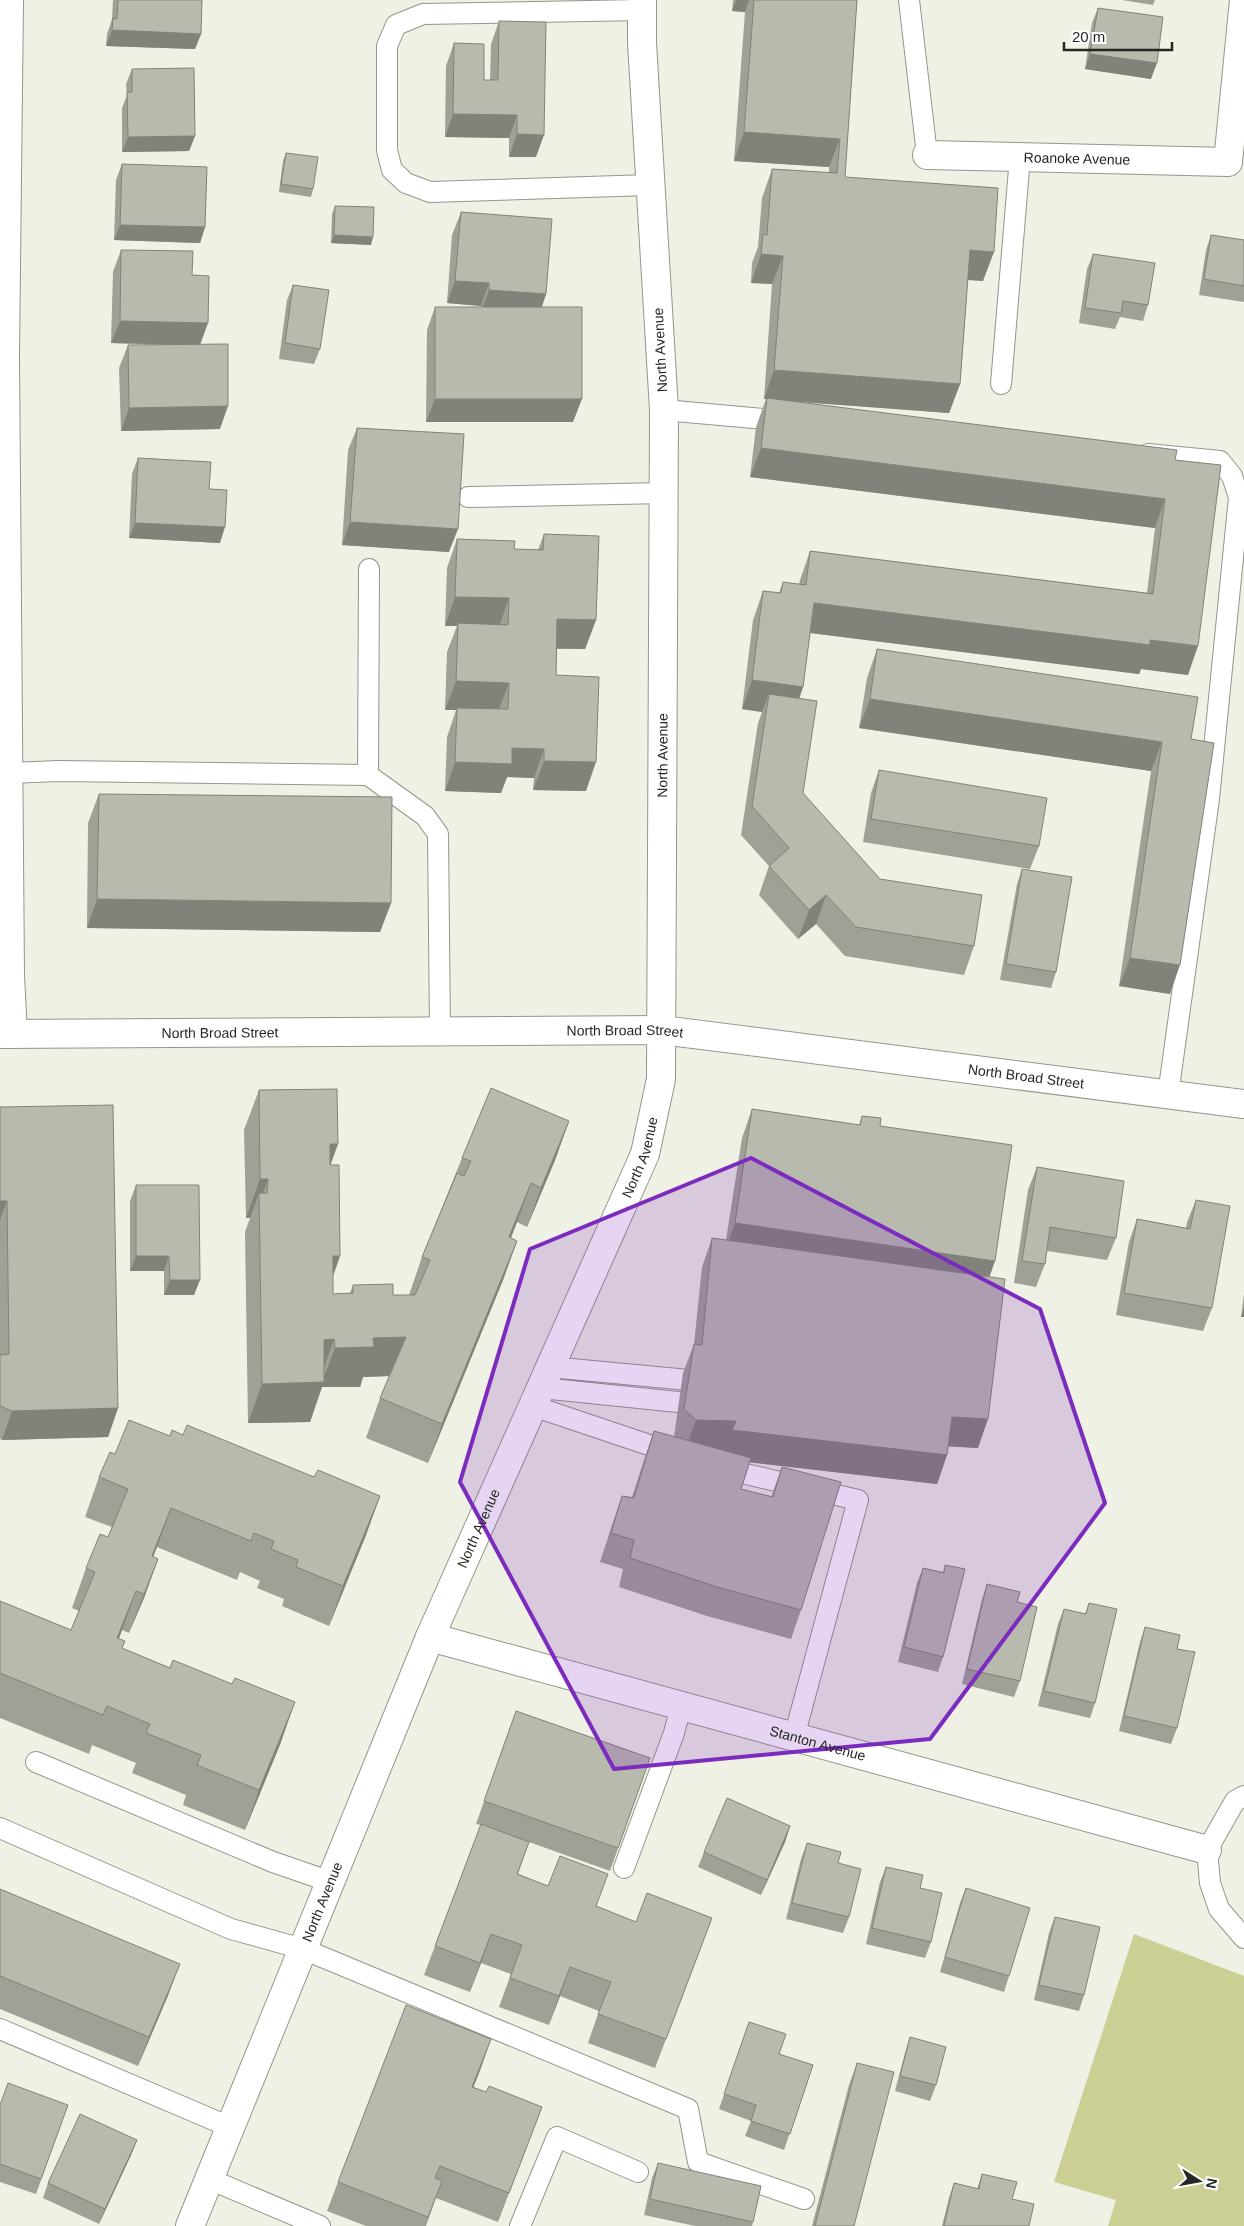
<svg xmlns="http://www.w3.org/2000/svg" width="1244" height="2226" font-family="Arial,sans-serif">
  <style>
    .green { fill: #cccf94 }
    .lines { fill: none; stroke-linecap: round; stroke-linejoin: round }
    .service-casing { stroke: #95968b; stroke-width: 22 }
    .minor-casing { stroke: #95968b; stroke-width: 30 }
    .secondary-casing { stroke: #95968b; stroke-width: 30 }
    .service { stroke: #fff; stroke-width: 20 }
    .minor { stroke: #fff; stroke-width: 28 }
    .secondary { stroke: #fff; stroke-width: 28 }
    .wall { fill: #9fa096 }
    .shaded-wall { fill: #82827a }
    .building { fill: #b9baae; stroke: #82827a }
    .marked { fill: #7b2cbf; fill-opacity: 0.2; stroke: #7b2cbf; stroke-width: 4; stroke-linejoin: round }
    .labels { text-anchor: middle; stroke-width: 4; stroke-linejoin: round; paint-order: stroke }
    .street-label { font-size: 14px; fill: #262622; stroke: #fff }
  </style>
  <rect width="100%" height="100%" fill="#f0f1e5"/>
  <path class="green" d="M 1134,1934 L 1244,1976 L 1244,2226 L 1108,2226 L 1116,2200 L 1054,2182 Z"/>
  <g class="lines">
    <defs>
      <path id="service" d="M 909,0 L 927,155
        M 642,10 L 423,14 L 396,25 L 387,46 L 387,150 L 392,170 L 406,183 L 430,192 L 650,185
        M 1001,384 L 1020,157
        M 664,410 L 786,421
        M 1148,454 L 1220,461 L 1232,476 L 1239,497 L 1209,799 L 1168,1095
        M 468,497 L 664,493
        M 9,773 L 59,771 L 368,775 L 369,569
        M 368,775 L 425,816 L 438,834 L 440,1031
        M 550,1367 L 710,1382
        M 541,1388 L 678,1402
        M 533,1406 L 676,1454
        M 720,1468 L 858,1500 L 794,1737
        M 36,1762 L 273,1862 L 334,1883
        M 1244,1796 L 1235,1801 L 1207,1850 L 1210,1883 L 1219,1909 L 1244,1938
        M 0,1828 L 231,1929 L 303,1949 L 688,2109 L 698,2162 L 804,2199
        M 624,1868 L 674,1733 L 681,1706
        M 0,2029 L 230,2127
        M 209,2179 L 320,2226
        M 520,2226 L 557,2137 L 638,2172"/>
      <g id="minor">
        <path d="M 9,0 L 5,356 L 10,976 L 13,1034"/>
        <path id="s1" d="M 927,155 L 1228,162 L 1244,0"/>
        <path id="s2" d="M 430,1637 L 1207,1850"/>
      </g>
      <g id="secondary">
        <path id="s3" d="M 0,1034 L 662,1030 L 1244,1104"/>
        <path id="s4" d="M 190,2226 L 430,1637 L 645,1154 L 661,1079 L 664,410 L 642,43 L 642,0"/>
      </g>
    </defs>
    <use href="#service" class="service-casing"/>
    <use href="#minor" class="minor-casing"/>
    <use href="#secondary" class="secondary-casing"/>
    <use href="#service" class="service"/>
    <use href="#minor" class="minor"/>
    <use href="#secondary" class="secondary"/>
  </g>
  <path class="wall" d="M 113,0 L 202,0 L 201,34 L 195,49 L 106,46 L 107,34 L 112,19 Z
    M 733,0 L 857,0 L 845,177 L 983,281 L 968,280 L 960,384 L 949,413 L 785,401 L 1175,460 L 1188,675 L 1141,669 L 1139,674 L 810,633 L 803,687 L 799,699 L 803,793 L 880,879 L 974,946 L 964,975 L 845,956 L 816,924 L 798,939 L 759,895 L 769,866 L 741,835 L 758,723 L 762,712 L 742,709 L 753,620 L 763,591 L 779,593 L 783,582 L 799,584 L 800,580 L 810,551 L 1147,593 L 1155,528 L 750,477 L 756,427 L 766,399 L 764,399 L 772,284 L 751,283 L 752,263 L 758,247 L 762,198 L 772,169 L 829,173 L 829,167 L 734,161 L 745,12 L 732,11 Z
    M 1122,0 L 1155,0 L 1153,5 Z
    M 1098,8 L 1151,79 L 1085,69 L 1092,23 Z
    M 499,21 L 536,157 L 509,157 L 509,138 L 445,137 L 446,66 L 454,43 L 484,80 L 490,80 L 491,44 Z
    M 132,69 L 195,136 L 189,151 L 122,152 L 122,108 L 127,95 L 126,84 Z
    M 286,153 L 313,189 L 311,197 L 279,192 L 283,161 Z
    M 122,164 L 205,227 L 200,243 L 114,240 L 116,180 Z
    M 335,206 L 371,245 L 331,243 L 332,214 Z
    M 461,212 L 546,294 L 542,307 L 573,422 L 426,422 L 427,330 L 435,307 L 481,307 L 481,306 L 447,303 L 452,235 Z
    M 1211,235 L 1244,240 L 1244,302 L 1199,295 L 1206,250 Z
    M 121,250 L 192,275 L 200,344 L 220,429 L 121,431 L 119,368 L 128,345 L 165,345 L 111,343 L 113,272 Z
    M 1093,254 L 1148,305 L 1143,321 L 1120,317 L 1115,329 L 1079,323 L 1087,269 Z
    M 293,285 L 320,349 L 314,364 L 279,359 L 287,300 Z
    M 357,428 L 449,552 L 342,545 L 348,450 Z
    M 138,458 L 209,489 L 220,543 L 129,538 L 132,474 Z
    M 544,534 L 596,620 L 585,649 L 557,649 L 556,675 L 586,791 L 533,790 L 534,778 L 507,777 L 501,793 L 445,791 L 447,737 L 456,710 L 445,710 L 447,652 L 457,626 L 445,626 L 447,568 L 457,539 L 514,549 L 538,550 Z
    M 877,649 L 1191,739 L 1170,994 L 1119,986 L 1151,771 L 859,728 L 867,678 Z
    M 879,770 L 1039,846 L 1030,869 L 863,842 L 871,793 Z
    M 99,794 L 391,903 L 380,932 L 87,928 L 88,823 Z
    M 1022,869 L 1056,972 L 1051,988 L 1000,980 L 1017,884 Z
    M 259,1090 L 330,1165 L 340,1256 L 333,1276 L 333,1294 L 350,1293 L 353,1285 L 393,1295 L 409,1295 L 422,1257 L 462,1158 L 569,1121 L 555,1160 L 527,1227 L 517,1222 L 511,1238 L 517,1241 L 503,1280 L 428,1463 L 366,1438 L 380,1398 L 389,1376 L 363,1377 L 360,1387 L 322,1387 L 310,1422 L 248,1423 L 245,1232 L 250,1218 L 246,1218 L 244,1130 Z
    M 0,1107 L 118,1408 L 108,1437 L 2,1440 L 0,1439 Z
    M 752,1109 L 859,1125 L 862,1116 L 880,1126 L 989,1277 L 978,1448 L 948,1446 L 947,1455 L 937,1484 L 750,1462 L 741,1489 L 771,1497 L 782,1467 L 801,1610 L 791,1639 L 707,1616 L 619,1587 L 623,1569 L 600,1562 L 612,1525 L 622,1496 L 632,1497 L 644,1460 L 654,1431 L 674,1437 L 683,1373 L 694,1344 L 702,1267 L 712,1238 L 726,1240 L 742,1138 Z
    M 1037,1167 L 1116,1238 L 1107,1260 L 1047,1251 L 1045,1264 L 1036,1287 L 1014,1283 L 1028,1190 Z
    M 136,1185 L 194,1295 L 164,1295 L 164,1271 L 130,1271 L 130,1201 Z
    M 1196,1200 L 1212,1308 L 1203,1331 L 1116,1315 L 1129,1242 L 1137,1219 L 1186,1228 L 1187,1222 Z
    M 1244,1294 L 1244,1317 L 1241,1317 Z
    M 183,1435 L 314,1477 L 380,1496 L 366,1535 L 329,1626 L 282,1606 L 284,1599 L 257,1588 L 260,1581 L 240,1572 L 237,1580 L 157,1547 L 153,1557 L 158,1559 L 144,1598 L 129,1633 L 122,1630 L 119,1639 L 122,1648 L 281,1742 L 245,1830 L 183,1805 L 186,1795 L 132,1773 L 136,1763 L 92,1745 L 89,1754 L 0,1718 L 0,1601 L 71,1630 L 79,1611 L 72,1608 L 86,1568 L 108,1537 L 112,1527 L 85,1517 L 99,1477 L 115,1454 L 170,1436 Z
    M 945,1565 L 943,1657 L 938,1672 L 898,1662 L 917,1583 L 923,1568 L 943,1572 Z
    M 987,1584 L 1017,1602 L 1020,1681 L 1014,1697 L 962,1684 L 982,1599 Z
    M 1089,1603 L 1095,1703 L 1090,1718 L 1038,1706 L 1058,1624 L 1064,1609 L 1085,1614 Z
    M 1145,1627 L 1177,1649 L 1177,1728 L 1171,1744 L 1119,1731 L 1140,1642 Z
    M 516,1711 L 650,1758 L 610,1871 L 529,1842 L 518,1874 L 596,1906 L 636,1922 L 712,1918 L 655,2068 L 588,2043 L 599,2011 L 560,1996 L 549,2025 L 499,2007 L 511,1974 L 481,1963 L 470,1992 L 424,1975 L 481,1825 L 476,1824 Z
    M 790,1826 L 785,1842 L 761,1895 L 698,1867 L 704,1852 Z
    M 807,1843 L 838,1863 L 849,1917 L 843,1933 L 786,1919 L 801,1859 Z
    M 886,1867 L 920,1888 L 931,1942 L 925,1958 L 866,1944 L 880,1882 Z
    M 966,1888 L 1009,1976 L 1004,1992 L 940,1972 L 960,1903 Z
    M 0,1889 L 169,1993 L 138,2066 L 0,2009 Z
    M 1055,1917 L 1084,1995 L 1079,2011 L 1034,2000 L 1049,1933 Z
    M 749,2022 L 779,2054 L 813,2065 L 784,2150 L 745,2136 L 751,2121 L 719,2109 Z
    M 910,2037 L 936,2085 L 930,2101 L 895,2091 L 905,2053 Z
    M 491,2039 L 473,2087 L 486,2092 L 542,2107 L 498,2222 L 436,2198 L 426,2226 L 366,2226 L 327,2211 L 338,2182 Z
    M 857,2063 L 854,2226 L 812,2226 L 849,2085 Z
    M 0,2105 L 68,2105 L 36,2194 L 0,2182 Z
    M 137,2140 L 131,2155 L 99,2224 L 43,2198 L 48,2183 Z
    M 658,2163 L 753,2222 L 752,2226 L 695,2226 L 644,2215 L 652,2178 Z
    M 982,2174 L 1012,2199 L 1029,2226 L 942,2226 L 949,2198 L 954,2183 L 977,2189 Z"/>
  <path class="shaded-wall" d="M 736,0 L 749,0 L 745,12 L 732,11 Z
    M 112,30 L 201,34 L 195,49 L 106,46 Z
    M 1090,54 L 1157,63 L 1151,79 L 1085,69 Z
    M 453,114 L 517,115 L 509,138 L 445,137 Z
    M 744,132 L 840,139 L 829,167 L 734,161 Z
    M 517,134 L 544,135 L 536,157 L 509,157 Z
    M 195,136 L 189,151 L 122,152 L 128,137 Z
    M 120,225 L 205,227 L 200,243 L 114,240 Z
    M 334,235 L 373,237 L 371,245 L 331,243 Z
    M 970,250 L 994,252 L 983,281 L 959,279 Z
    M 761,254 L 783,256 L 772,284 L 751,283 Z
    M 455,281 L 489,283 L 481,306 L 447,303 Z
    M 489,290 L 546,294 L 538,317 L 481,312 Z
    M 120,321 L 208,323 L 200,345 L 111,343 Z
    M 774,370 L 960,384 L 949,413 L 764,399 Z
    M 435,399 L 582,399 L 573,422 L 426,422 Z
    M 228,406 L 220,429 L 121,431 L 129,408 Z
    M 761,448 L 1165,499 L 1155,528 L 750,477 Z
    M 350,522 L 458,529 L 449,552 L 342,545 Z
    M 135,523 L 225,527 L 220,543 L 129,538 Z
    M 455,597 L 509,598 L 499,627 L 458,623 L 457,626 L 445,626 Z
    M 814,603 L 1150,640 L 1198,646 L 1188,675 L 1141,669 L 1139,674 L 803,632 Z
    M 557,619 L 596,620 L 585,649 L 547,648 Z
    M 752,680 L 803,687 L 793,716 L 769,694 L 762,712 L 742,709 Z
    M 456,681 L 509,683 L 498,712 L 457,708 L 456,710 L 445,710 Z
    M 870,699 L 1162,742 L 1151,771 L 859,728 Z
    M 512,748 L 544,749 L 534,778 L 507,777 L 501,793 L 445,791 L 455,762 Z
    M 544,761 L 596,762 L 586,791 L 533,790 Z
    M 826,895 L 816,924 L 798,939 L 809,910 Z
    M 97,899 L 391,903 L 380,932 L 87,928 Z
    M 1130,958 L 1180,965 L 1170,994 L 1119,986 Z
    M 569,1121 L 555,1160 L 527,1227 L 541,1188 Z
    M 330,1144 L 338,1144 L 324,1183 Z
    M 260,1179 L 268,1179 L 260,1201 L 259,1193 L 250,1218 L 246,1218 Z
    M 531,1183 L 517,1222 L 495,1277 L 509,1237 Z
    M 0,1201 L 7,1201 L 0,1220 Z
    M 735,1223 L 995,1261 L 985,1290 L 725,1252 Z
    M 517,1241 L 503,1280 L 428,1463 L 442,1424 Z
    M 136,1256 L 169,1256 L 164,1271 L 130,1271 Z
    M 333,1256 L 340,1256 L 326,1295 Z
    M 170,1280 L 200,1280 L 194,1295 L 164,1295 Z
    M 1244,1308 L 1244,1317 L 1241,1317 Z
    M 406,1337 L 391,1376 L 363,1377 L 360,1387 L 322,1387 L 310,1422 L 248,1423 L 262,1384 L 322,1382 L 335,1348 L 373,1338 Z
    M 334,1339 L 320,1379 L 324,1340 Z
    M 118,1408 L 108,1437 L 2,1440 L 12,1411 Z
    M 952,1417 L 988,1419 L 978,1448 L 942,1446 Z
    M 696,1420 L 736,1421 L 947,1455 L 937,1484 L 721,1459 L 725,1450 L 685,1449 Z
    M 380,1496 L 366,1535 L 329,1626 L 343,1586 Z
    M 171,1508 L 157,1547 L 137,1595 L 152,1556 Z
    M 158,1559 L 144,1598 L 129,1633 L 144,1594 Z
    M 136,1591 L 122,1630 L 103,1677 L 117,1638 Z
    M 295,1702 L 281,1742 L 245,1830 L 259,1790 Z
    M 790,1826 L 785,1842 L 761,1895 L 767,1880 Z
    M 491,1934 L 481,1963 L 470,1992 L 480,1963 Z
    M 180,1964 L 169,1993 L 138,2066 L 149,2037 Z
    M 570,1967 L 560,1996 L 549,2025 L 559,1996 Z
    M 491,2039 L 481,2068 L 462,2116 L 472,2087 Z
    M 137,2140 L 131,2155 L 99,2224 L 105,2209 Z"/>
  <path class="building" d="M 118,0 L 202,0 L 201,34 L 112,30 L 113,18 L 117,19 Z
    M 754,0 L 857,0 L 845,177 L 998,188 L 994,252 L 970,250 L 960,384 L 774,370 L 783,256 L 761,254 L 763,234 L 767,235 L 772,169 L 837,173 L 840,139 L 744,132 Z
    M 1098,8 L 1163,17 L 1157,63 L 1090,54 Z
    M 499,21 L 546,22 L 544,135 L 517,134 L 517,115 L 453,114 L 454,43 L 484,44 L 484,80 L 498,80 Z
    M 194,68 L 195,136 L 128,137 L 127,92 L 132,92 L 132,69 Z
    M 286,153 L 318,157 L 313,189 L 281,184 Z
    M 122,164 L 207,167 L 205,227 L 120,225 Z
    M 335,206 L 374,207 L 373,237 L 334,235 Z
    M 461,212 L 552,219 L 546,294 L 489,290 L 489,283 L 455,281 Z
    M 1211,235 L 1244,240 L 1244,286 L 1204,279 Z
    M 121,250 L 193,251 L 192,275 L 209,276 L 208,323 L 120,321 Z
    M 1093,254 L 1155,263 L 1148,305 L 1123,301 L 1121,313 L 1085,308 Z
    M 293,285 L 329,290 L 320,349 L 285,343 Z
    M 435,307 L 582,307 L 582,399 L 435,399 Z
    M 228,344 L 228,406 L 129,408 L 128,345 Z
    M 767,398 L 1177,450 L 1175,460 L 1221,465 L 1198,646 L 1150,640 L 1150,645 L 814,603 L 803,687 L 752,680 L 763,591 L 781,593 L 783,582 L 806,585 L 810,551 L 1153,594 L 1165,499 L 761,448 Z
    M 357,428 L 464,434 L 458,529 L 350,522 Z
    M 138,458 L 211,462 L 209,489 L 227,490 L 225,527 L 135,523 Z
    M 544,534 L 599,536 L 596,620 L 557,619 L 556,675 L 599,677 L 596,762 L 544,761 L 544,749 L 512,748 L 512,764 L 455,762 L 457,708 L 508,709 L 509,683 L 456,681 L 458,623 L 508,625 L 509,598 L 455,597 L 457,539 L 515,541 L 514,549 L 543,550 Z
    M 877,649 L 1198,697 L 1191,739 L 1214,743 L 1180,965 L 1130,958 L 1162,742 L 870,699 Z
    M 769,694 L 817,701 L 803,793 L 880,879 L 982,895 L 974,946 L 856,927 L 826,895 L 809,910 L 769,866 L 789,848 L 752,806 Z
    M 879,770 L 1047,798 L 1039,846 L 871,819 Z
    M 99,794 L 392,797 L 391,903 L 97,899 Z
    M 1022,869 L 1072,877 L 1056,972 L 1006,964 Z
    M 491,1088 L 569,1121 L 541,1188 L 531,1183 L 509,1237 L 517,1241 L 442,1424 L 380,1398 L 406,1337 L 373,1338 L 374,1347 L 335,1348 L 334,1339 L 324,1340 L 324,1382 L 262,1384 L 259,1193 L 267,1193 L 268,1179 L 260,1179 L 259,1090 L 337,1089 L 338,1144 L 330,1144 L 330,1165 L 339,1165 L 340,1256 L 333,1256 L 333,1294 L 353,1293 L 353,1285 L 393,1284 L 393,1295 L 415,1295 L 430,1260 L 422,1257 L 457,1173 L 464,1176 L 471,1161 L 462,1158 Z
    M 113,1105 L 118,1408 L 12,1411 L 0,1406 L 0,1355 L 9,1354 L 7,1201 L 0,1201 L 0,1107 Z
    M 752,1109 L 860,1125 L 862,1116 L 881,1118 L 880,1126 L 1012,1145 L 995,1261 L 735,1223 Z
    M 1037,1167 L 1124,1181 L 1116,1238 L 1050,1227 L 1045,1264 L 1022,1261 Z
    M 136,1185 L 199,1185 L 200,1280 L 170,1280 L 169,1256 L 136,1256 Z
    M 1196,1200 L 1230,1206 L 1212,1308 L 1124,1293 L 1137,1219 L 1190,1229 Z
    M 712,1238 L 1005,1279 L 988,1419 L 952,1417 L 947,1455 L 732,1430 L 736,1421 L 696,1420 L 684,1409 L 694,1344 L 702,1345 Z
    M 129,1420 L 170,1436 L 172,1430 L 183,1435 L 187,1425 L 314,1477 L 318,1470 L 380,1496 L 343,1586 L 296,1567 L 298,1560 L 271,1549 L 274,1541 L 254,1533 L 251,1541 L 171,1508 L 152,1556 L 158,1559 L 144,1594 L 136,1591 L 117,1638 L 125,1641 L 122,1648 L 170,1668 L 173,1660 L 232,1684 L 235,1678 L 295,1702 L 259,1790 L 197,1765 L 201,1755 L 146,1733 L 150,1724 L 107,1706 L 103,1715 L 0,1673 L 0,1601 L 71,1630 L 95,1572 L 86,1568 L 100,1534 L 108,1537 L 128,1489 L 99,1477 L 110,1452 L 115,1454 Z
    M 654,1431 L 751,1458 L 741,1489 L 773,1497 L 782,1467 L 841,1482 L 801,1610 L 717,1587 L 630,1558 L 634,1540 L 611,1533 L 622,1496 L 634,1498 Z
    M 945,1565 L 965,1569 L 943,1657 L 904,1647 L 923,1568 L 944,1573 Z
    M 987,1584 L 1020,1592 L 1017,1602 L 1037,1607 L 1020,1681 L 967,1669 Z
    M 1089,1603 L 1117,1609 L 1095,1703 L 1044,1691 L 1064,1609 L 1086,1614 Z
    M 1145,1627 L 1180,1635 L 1177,1649 L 1195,1652 L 1177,1728 L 1124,1716 Z
    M 516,1711 L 650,1758 L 618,1848 L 484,1801 Z
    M 727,1798 L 790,1826 L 767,1880 L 704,1852 Z
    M 481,1824 L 529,1842 L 517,1874 L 548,1886 L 560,1856 L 608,1874 L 596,1906 L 636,1922 L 647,1893 L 712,1918 L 666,2039 L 598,2014 L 611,1982 L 570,1967 L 559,1996 L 510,1978 L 522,1945 L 491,1934 L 480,1963 L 435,1946 Z
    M 807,1843 L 841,1852 L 838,1863 L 861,1869 L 849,1917 L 792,1903 Z
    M 886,1867 L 923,1875 L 920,1888 L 942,1893 L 931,1942 L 872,1928 Z
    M 966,1888 L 1030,1908 L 1009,1976 L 945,1957 Z
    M 0,1889 L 180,1964 L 149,2037 L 0,1976 Z
    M 1055,1917 L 1100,1927 L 1084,1995 L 1039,1985 Z
    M 406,2005 L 491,2039 L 472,2087 L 486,2092 L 489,2086 L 542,2107 L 509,2193 L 440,2166 L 435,2178 L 442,2181 L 428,2217 L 338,2182 Z
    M 749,2022 L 786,2034 L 779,2054 L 813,2065 L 790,2134 L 751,2121 L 756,2105 L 724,2094 Z
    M 910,2037 L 946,2047 L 936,2085 L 900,2076 Z
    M 857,2063 L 894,2072 L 854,2226 L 815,2226 Z
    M 8,2083 L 68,2105 L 41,2179 L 0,2164 L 0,2105 Z
    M 80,2114 L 137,2140 L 105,2209 L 48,2183 Z
    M 658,2163 L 761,2186 L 753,2222 L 650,2199 Z
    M 982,2174 L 1017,2182 L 1012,2199 L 1034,2204 L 1029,2226 L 944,2226 L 954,2183 L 979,2189 Z"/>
  <path class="marked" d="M 751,1158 L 1040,1309 L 1105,1503 L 930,1739 L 614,1769 L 460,1482 L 530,1249 Z"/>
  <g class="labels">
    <g class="street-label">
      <text dy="5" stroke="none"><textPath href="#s1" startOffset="150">Roanoke Avenue</textPath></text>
      <text transform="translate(660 350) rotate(-93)" y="5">North Avenue</text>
      <text dy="5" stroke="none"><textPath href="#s4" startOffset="1565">North Avenue</textPath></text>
      <text dy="5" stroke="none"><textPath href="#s3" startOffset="220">North Broad Street</textPath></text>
      <text dy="5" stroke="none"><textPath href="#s3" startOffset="625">North Broad Street</textPath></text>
      <text dy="5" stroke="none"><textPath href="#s3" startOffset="1029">North Broad Street</textPath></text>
      <text dy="5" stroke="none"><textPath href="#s4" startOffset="1160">North Avenue</textPath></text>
      <text dy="5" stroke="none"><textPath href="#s4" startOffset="755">North Avenue</textPath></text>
      <text dy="5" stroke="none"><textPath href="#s2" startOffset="402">Stanton Avenue</textPath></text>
      <text dy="5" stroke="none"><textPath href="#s4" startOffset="350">North Avenue</textPath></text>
    </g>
  </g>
  <g transform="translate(1199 2181) rotate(101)" stroke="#ffffff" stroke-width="4" paint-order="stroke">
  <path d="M0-4L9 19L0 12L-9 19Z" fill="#262622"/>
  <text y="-8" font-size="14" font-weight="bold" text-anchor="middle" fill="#262622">N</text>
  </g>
  <path d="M1064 42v8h108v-8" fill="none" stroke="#262622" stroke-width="2.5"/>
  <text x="1072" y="42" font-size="15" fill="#262622" stroke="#ffffff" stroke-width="4" paint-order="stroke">20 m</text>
</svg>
